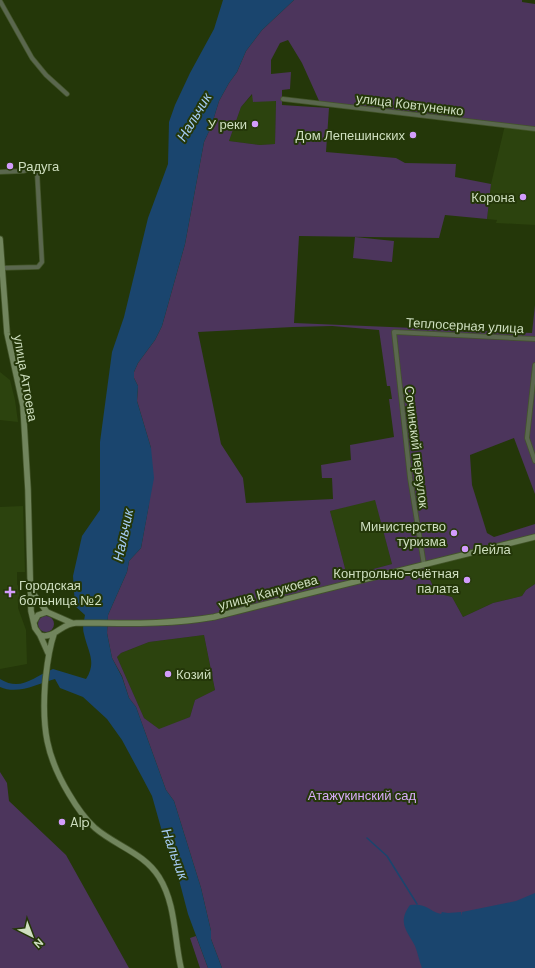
<svg xmlns="http://www.w3.org/2000/svg" width="535" height="968" font-family="'DM Sans',sans-serif">
  <style>
    .built { fill: #2c430e }
    .green { fill: #4c355c; fill-rule: evenodd }
    .water { fill: #1a456e }
    .lines { fill: none; stroke-linecap: round; stroke-linejoin: round }
    .stream { stroke: #1a456e; stroke-width: 1.5 }
    .street-casing { stroke: #43552a; stroke-width: 5.5 }
    .secondary-casing { stroke: #43552a; stroke-width: 7 }
    .street { stroke: #5a674e; stroke-width: 4 }
    .secondary { stroke: #71855d; stroke-width: 5.5 }
    .poi-dot { fill: #d39cfc; stroke: #243709; stroke-width: 1.5 }
    .labels { text-anchor: middle; stroke-width: 4; stroke-linejoin: round; paint-order: stroke }
    .street-label { font-size: 13px; fill: #cfdfc0; stroke: #243709 }
    .poi-label { font-size: 13px; fill: #cfdfc0; stroke: #243709; text-anchor: end }
    .park-label { font-size: 13px; fill: #d9adfa; stroke: #243709 }
    .water-label { font-size: 14px; font-style: italic; fill: #a6ccf4; stroke: #243709 }
  </style>
  <rect width="100%" height="100%" fill="#243709"/>
  <path class="built" d="M 253,94 L 253,102 L 276,100 L 275,144 L 260,145 L 229,141 L 241,107 Z
    M 505,125 L 535,129 L 535,225 L 496,223 L 497,220 L 487,219 L 491,184 Z
    M 0,372 L 10,380 L 15,400 L 18,422 L 0,420 Z
    M 375,499 L 392,564 L 347,576 L 330,511 Z
    M 23,506 L 25,572 L 17,572 L 17,585 L 20,586 L 18,608 L 26,630 L 27,664 L 0,669 L 0,507 Z
    M 535,537 L 535,584 L 526,590 L 522,596 L 493,603 L 463,617 L 452,597 L 436,593 L 424,565 Z
    M 204,635 L 215,690 L 195,700 L 190,717 L 160,730 L 144,718 L 117,657 L 121,653 L 149,642 Z"/>
  <path class="green" d="M 294,0 L 522,0 L 522,2 L 535,4 L 535,129 L 320,103 L 302,63 L 288,40 L 280,43 L 271,60 L 271,74 L 291,72 L 290,89 L 282,90 L 282,105 L 329,108 L 326,152 L 396,158 L 405,163 L 456,164 L 455,177 L 491,184 L 487,219 L 445,215 L 439,238 L 299,236 L 294,323 L 532,333 L 535,305 L 535,494 L 514,438 L 470,455 L 472,485 L 487,533 L 494,537 L 535,524 L 535,537 L 424,566 L 436,593 L 452,597 L 463,617 L 493,603 L 522,596 L 526,590 L 535,584 L 535,968 L 222,968 L 211,939 L 211,931 L 201,888 L 174,801 L 166,790 L 136,707 L 129,698 L 122,676 L 112,658 L 107,633 L 108,615 L 127,572 L 129,561 L 141,548 L 149,504 L 151,448 L 137,401 L 138,386 L 134,378 L 134,372 L 138,363 L 155,340 L 162,326 L 185,244 L 204,142 L 211,127 L 219,101 L 229,83 L 237,72 L 246,51 L 262,30 ZM 252,94 L 253,102 L 276,101 L 275,144 L 260,145 L 229,141 L 241,107 ZM 332,326 L 379,330 L 387,386 L 390,386 L 392,399 L 389,399 L 394,437 L 350,445 L 351,460 L 321,465 L 322,478 L 332,478 L 333,499 L 246,503 L 243,478 L 221,444 L 198,332 L 293,327 ZM 375,500 L 392,564 L 347,576 L 330,511 ZM 204,635 L 215,690 L 195,700 L 190,717 L 159,729 L 144,718 L 117,657 L 121,653 L 149,642 Z
    M 355,237 L 394,241 L 392,262 L 353,258 Z
    M38 624a8 8 0 1 1 16 0a8 8 0 1 1-16 0Z
    M 0,772 L 7,783 L 9,801 L 66,855 L 129,968 L 0,968 Z
    M 196,936 L 208,968 L 200,968 L 190,938 Z"/>
  <path class="water" d="M 223,0 L 294,0 L 262,30 L 246,51 L 237,72 L 229,83 L 219,101 L 211,127 L 204,142 L 185,244 L 162,326 L 155,340 L 138,363 L 134,372 L 134,378 L 138,386 L 137,401 L 151,448 L 154,478 L 141,548 L 129,561 L 127,572 L 108,615 L 107,633 L 112,658 L 122,677 L 129,698 L 136,707 L 166,790 L 174,801 L 201,888 L 211,931 L 211,939 L 222,968 L 208,968 L 188,914 L 173,857 L 163,835 L 152,796 L 142,777 L 122,740 L 107,719 L 83,697 L 60,688 L 55,679 C 37,684 18,695 0,687 L 0,679 C 21,692 33,677 53,669 L 86,679 C 97,662 88,652 84,634 C 82,628 84,621 85,615 L 75,606 L 73,576 L 82,536 L 100,510 L 100,442 L 112,352 L 124,317 L 148,218 L 168,164 L 169,122 L 175,105 L 190,73 L 214,29 Z
    M 535,893 L 535,968 L 422,968 C 419,961 418,953 415,946 C 407,930 397,923 410,905 C 427,903 427,910 441,914 L 442,912 L 448,913 L 461,912 L 462,916 L 462,912 L 516,901 Z"/>
  <g class="lines">
    <path class="stream" d="M 367,838 L 387,856 L 417,904"/>
    <defs>
      <path id="street" d="M 0,1 L 32,58 L 46,75 L 67,94
        M 283,99 L 535,129
        M 0,172 L 23,171 L 33,168 L 37,171 L 42,262 L 38,267 L 2,268
        M 535,365 L 527,438 L 535,461
        M 424,565 L 410,478 L 394,332 L 535,339"/>
      <path id="secondary" d="M 0,239 L 7,333 L 23,406 L 28,490 L 31,611 L 35,628 L 40,635 L 48,653
        M 32,592 L 47,612
        M 34,622 L 38,615 L 47,612 L 72,623
        M 54,634 C 48,651 47,666 45,684 C 42,728 46,756 69,794 C 76,806 84,818 95,828 C 116,846 144,853 159,877 C 176,904 174,938 181,968
        M 40,635 C 53,640 62,623 76,623 C 122,623 168,625 214,617 L 535,537"/>
    </defs>
    <use href="#street" class="street-casing"/>
    <use href="#secondary" class="secondary-casing"/>
    <use href="#street" class="street"/>
    <use href="#secondary" class="secondary"/>
  </g>
  <g class="poi-dot">
    <circle cx="255" cy="124" r="4"/>
    <circle cx="413" cy="135" r="4"/>
    <circle cx="10" cy="166" r="4"/>
    <circle cx="523" cy="197" r="4"/>
    <circle cx="454" cy="533" r="4"/>
    <circle cx="465" cy="549" r="4"/>
    <circle cx="467" cy="580" r="4"/>
    <path d="M8 586h4v4h4v4h-4v4h-4v-4h-4v-4h4z"/>
    <circle cx="168" cy="674" r="4"/>
    <circle cx="62" cy="822" r="4"/>
  </g>
  <g class="labels">
    <g class="street-label">
      <text transform="translate(410 104) rotate(7)" y="5">улица Ковтуненко</text>
      <text transform="translate(465 325) rotate(3)" y="5">Теплосерная улица</text>
      <text transform="translate(26 378) rotate(80)" y="5">улица Аттоева</text>
      <text transform="translate(417 447) rotate(83)" y="5">Сочинский переулок</text>
      <text transform="translate(268 592) rotate(-15)" y="5">улица Канукоева</text>
    </g>
    <g class="poi-label">
      <text x="247" y="129">У реки</text>
      <text x="405" y="140">Дом Лепешинских</text>
      <text x="18" y="171" text-anchor="start">Радуга</text>
      <text x="515" y="202">Корона</text>
      <text x="446" y="531">Министерство<tspan x="446" dy="15">туризма</tspan></text>
      <text x="473" y="554" text-anchor="start">Лейла</text>
      <text x="459" y="578">Контрольно-счётная<tspan x="459" dy="15">палата</tspan></text>
      <text x="19" y="590" text-anchor="start">Городская<tspan x="19" dy="15">больница №2</tspan></text>
      <text x="176" y="679" text-anchor="start">Козий</text>
      <text x="70" y="827" text-anchor="start">Alp</text>
    </g>
    <g class="park-label">
      <text x="362" y="800">Атажукинский сад</text>
    </g>
    <g class="water-label">
      <text transform="translate(194 117) rotate(-59)" y="5">Нальчик</text>
      <text transform="translate(123 535) rotate(-78)" y="5">Нальчик</text>
      <text transform="translate(175 854) rotate(70)" y="5">Нальчик</text>
    </g>
  </g>
  <g transform="translate(32 936) rotate(138)" stroke="#243709" stroke-width="3" paint-order="stroke">
  <path d="M0-3L7 15L0 10L-7 15Z" fill="#cfdfc0"/>
  <text y="-6" font-size="11" font-weight="bold" text-anchor="middle" fill="#cfdfc0">N</text>
  </g>
</svg>
